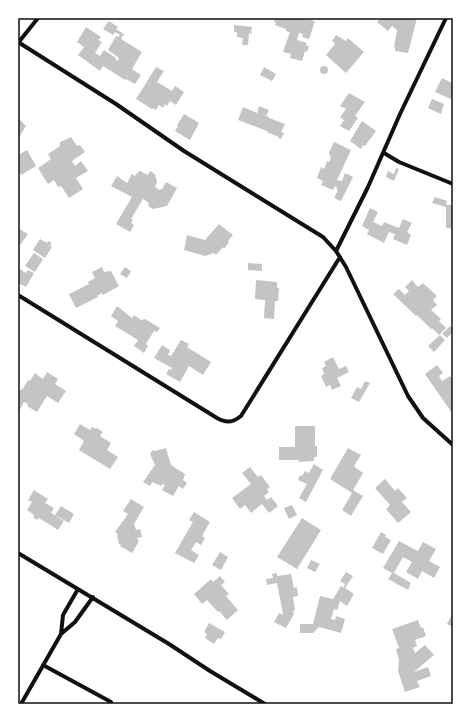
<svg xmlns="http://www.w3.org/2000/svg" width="471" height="722" font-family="'Public Sans',sans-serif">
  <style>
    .building { fill: #c4c4c4 }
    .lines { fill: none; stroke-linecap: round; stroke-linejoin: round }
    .minor { stroke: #111; stroke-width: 4 }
    .neatline { fill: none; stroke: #111; stroke-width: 1.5 }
  </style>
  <rect width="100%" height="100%" fill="#fff"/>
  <path class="building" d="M 275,18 L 304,18 L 315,21 L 309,39 L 302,37 L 303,34 L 299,33 L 297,40 L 307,43 L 306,46 L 309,46 L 307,52 L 305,51 L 302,61 L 290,58 L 291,54 L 283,52 L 290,32 L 286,31 L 286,29 L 275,25 L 276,23 L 274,22 Z
    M 381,18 L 417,18 L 408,53 L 395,51 L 395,47 L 394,47 L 397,30 L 392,26 L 388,31 L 377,22 Z
    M 109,21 L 118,27 L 116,29 L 124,34 L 121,39 L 142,52 L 132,69 L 141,75 L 135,84 L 126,79 L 125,80 L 103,66 L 100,71 L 78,55 L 84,47 L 77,42 L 86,27 L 101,37 L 98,40 L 102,42 L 95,53 L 100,56 L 104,50 L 116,58 L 115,59 L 118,61 L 119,58 L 108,50 L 116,36 L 118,37 L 120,35 L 115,32 L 113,35 L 103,29 Z
    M 234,25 L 252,27 L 251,34 L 249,33 L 248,45 L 242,45 L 243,38 L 237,37 L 237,32 L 234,32 Z
    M 336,35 L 346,41 L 348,38 L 364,52 L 346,73 L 326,55 L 335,44 L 332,41 Z
    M320 70a4 4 0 1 1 8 0a4 4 0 1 1-8 0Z
    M 156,67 L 164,71 L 157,82 L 172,91 L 175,86 L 184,92 L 176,105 L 170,101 L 167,106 L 165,104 L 163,108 L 159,105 L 156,110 L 153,108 L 152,109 L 136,99 Z
    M 264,67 L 276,74 L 272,81 L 260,75 Z
    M 442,78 L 452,83 L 453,80 L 453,100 L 435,92 Z
    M 349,93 L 365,102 L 355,116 L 358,118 L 349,131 L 340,126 L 344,120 L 340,117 L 346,109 L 340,106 Z
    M 432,99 L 444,104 L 441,114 L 428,108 Z
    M 259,106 L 269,110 L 266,116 L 269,117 L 269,118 L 285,124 L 281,132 L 284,133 L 281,139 L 278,138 L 279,137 L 267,132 L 267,131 L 238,120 L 243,107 L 257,113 Z
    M 184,114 L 199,123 L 190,140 L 175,131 L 178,126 L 177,125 Z
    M 18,118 L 26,126 L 18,139 Z
    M 362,121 L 376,131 L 365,146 L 363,145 L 361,149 L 350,141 Z
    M 71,137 L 77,146 L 80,145 L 85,152 L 72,161 L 75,166 L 81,161 L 88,171 L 76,178 L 83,189 L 69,198 L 61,186 L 58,187 L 54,180 L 48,184 L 38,168 L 51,159 L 48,154 L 60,146 L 60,142 Z
    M 334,142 L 351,150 L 337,180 L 342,181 L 345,173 L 353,177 L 341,201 L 334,198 L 338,190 L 337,190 L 337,188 L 335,186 L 333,190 L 321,185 L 323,181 L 317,178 L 321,167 L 324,169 L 327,161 L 329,162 L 331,158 L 329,153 Z
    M 27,150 L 36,166 L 21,175 L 18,170 L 18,155 Z
    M 396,168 L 399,169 L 394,181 L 386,177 L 388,171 L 394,174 Z
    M 140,171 L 148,175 L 150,171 L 155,174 L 157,182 L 155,187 L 159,190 L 162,189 L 166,182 L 177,188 L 167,206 L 153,209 L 148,206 L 149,203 L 143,199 L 131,219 L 133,220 L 131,223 L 134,225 L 130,232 L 116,224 L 132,197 L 111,186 L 117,176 L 127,183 L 132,174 L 135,176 L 138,172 Z
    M 435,197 L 447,201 L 446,205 L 453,205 L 453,232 L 450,228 L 446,228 L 446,207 L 432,203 Z
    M 370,208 L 378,212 L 373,222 L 382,226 L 384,222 L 399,228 L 403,219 L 412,223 L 407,232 L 411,235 L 407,245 L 393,239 L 395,234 L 389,232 L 384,243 L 367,234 L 369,230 L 362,226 Z
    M 219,224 L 233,235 L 228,241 L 229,242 L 224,249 L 223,247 L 216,255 L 214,253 L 205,256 L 184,250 L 187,235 L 205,240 Z
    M 18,228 L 28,234 L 18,248 Z
    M 40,239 L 47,243 L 48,241 L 52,243 L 50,246 L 52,247 L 45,258 L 33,250 Z
    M 34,253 L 43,259 L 35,272 L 25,266 Z
    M 248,263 L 262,264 L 262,271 L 248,270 Z
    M 102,267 L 104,272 L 111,271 L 119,286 L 103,295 L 102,293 L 97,296 L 98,297 L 76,308 L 69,294 L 89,284 L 88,282 L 95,278 L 92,272 Z
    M 125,267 L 131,271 L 127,278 L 120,274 Z
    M 20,269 L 26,273 L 28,270 L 34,273 L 26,287 L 18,283 L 19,279 L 18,278 L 18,273 Z
    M 256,280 L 277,282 L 277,288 L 279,288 L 278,301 L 275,301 L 274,319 L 264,318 L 265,300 L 255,299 Z
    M 412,280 L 418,287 L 423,283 L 437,296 L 433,300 L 437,305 L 431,310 L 441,319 L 439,321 L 446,328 L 439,335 L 432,328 L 431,329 L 417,315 L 416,316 L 393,294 L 399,289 L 405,295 L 409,291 L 405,287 Z
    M 117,306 L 132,318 L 134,315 L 141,320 L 145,319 L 160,328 L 157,332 L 154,331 L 146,344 L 148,346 L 144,353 L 134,346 L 138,340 L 115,326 L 118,321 L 111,316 Z
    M 450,326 L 453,330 L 453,332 L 447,338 L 442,334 Z
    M 440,335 L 445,340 L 434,352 L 428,346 Z
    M 181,340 L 189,344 L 187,347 L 211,362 L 203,375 L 189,366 L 180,382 L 166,374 L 169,369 L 171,370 L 172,368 L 154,358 L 162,345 L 170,350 L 168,355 L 171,356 Z
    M 333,357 L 339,369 L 346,366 L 349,372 L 337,378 L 341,386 L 332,390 L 330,385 L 326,387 L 321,376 L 324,374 L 322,368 L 326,366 L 324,362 Z
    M 437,365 L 443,373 L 439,376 L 442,381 L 450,376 L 453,381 L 452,413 L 425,374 Z
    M 47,372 L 58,379 L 55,384 L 66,391 L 58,403 L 47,396 L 37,412 L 27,406 L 28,404 L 24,402 L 18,413 L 18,394 L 21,389 L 22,390 L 28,380 L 30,381 L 35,373 L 43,379 Z
    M 365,381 L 370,383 L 359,402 L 351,398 L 357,387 L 361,389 Z
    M 80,424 L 90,430 L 92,427 L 96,429 L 97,428 L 103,432 L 100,436 L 111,443 L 107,450 L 118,457 L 110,469 L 79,450 L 84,441 L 74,434 Z
    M 295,426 L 315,426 L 315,446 L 317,446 L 317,457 L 314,457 L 314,461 L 299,462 L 299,460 L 279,460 L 279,447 L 295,447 Z
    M 166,448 L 171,465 L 185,474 L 183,480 L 187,483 L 183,489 L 179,486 L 173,496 L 162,490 L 165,485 L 162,484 L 161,486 L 152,482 L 150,486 L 143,482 L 155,465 L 150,454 L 153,450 L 155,451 Z
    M 348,448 L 361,455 L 354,466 L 356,468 L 363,473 L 353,490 L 363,496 L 351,516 L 342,510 L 352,493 L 330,479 Z
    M 314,464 L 323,470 L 306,502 L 299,498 L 307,484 L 298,480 L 300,475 L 302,476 L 305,471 L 309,473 Z
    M 250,467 L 258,477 L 261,475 L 270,487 L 267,489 L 269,492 L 264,496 L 267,500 L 271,497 L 278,506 L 269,513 L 262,504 L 251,513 L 245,505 L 240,509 L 232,498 L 251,484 L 242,473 Z
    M 385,479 L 395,491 L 398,488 L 407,498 L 402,502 L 411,512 L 398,523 L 386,509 L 390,505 L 375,488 Z
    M 34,490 L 48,499 L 45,503 L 54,508 L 51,513 L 64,521 L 58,530 L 39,518 L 37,520 L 33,517 L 34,515 L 27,510 L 32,502 L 28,500 Z
    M 131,499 L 144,507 L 134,524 L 136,530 L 140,529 L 142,537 L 137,538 L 139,541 L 132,553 L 120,546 L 121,544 L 119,544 L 117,535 L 118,534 L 115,532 L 128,514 L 123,511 Z
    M 292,505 L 297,515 L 289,519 L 284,508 Z
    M 61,506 L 74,514 L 69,523 L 55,515 Z
    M 194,512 L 210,522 L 202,536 L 205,538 L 201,545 L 196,542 L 191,550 L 199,555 L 194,563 L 175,553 L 193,522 L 189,520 Z
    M 302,518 L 321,530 L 297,569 L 277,557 Z
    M 381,532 L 386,535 L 385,537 L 391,540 L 383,554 L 372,548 Z
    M 399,541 L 418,551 L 423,542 L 436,549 L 429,561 L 440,567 L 434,578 L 422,571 L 418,579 L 406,572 L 412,562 L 403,557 L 394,573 L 411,583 L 408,590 L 388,579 L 392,573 L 383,568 Z
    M 220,552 L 228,557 L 221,570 L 212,565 Z
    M 311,560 L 320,564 L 315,572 L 307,568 Z
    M 346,572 L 353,576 L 345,588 L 354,594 L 347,606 L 340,601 L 337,610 L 334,609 L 331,619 L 335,620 L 336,616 L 345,619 L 341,633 L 319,627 L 313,633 L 300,633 L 300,624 L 313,624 L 320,596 L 333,599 L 341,586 L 343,588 L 345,584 L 340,581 Z
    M 277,573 L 277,576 L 291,574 L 294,588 L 297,587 L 298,596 L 293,597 L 295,610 L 293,611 L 294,614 L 286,628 L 274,622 L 279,613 L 283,615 L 283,614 L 277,583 L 267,585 L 266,579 L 273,578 L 272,574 Z
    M 220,576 L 225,582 L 221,585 L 229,594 L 226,596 L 238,610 L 227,620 L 219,611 L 218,612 L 207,600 L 202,604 L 194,594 L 211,579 L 213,582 Z
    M 453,612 L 453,627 L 447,624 Z
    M 418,620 L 421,628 L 423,627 L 426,636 L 415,640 L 417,646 L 413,648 L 415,653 L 425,645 L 434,655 L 414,672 L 428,667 L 431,676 L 417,681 L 420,687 L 405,692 L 398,671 L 399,660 L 396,649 L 399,648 L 392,629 Z
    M 209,623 L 225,632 L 221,639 L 218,638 L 214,644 L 205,638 L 207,634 L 204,632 Z"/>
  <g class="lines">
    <path class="minor" d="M 18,42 L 116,104 L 184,151 L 323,237 L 336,251 L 346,267 L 408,396 L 423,418 L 453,445
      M 18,43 L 38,18
      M 384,153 L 399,162 L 453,184
      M 336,251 L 368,187 L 400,114 L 446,18
      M 18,295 L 217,418 C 226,423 232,423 241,416 L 340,257
      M 18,553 L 169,644 L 210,671 L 265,704
      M 61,634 L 75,622 L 93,597
      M 43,665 L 111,702
      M 21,704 L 61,634 L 63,615 L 78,589"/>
  </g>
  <rect width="471" height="722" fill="none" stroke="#ffffff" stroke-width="38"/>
  <rect x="19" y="19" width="433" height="684" class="neatline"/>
</svg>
